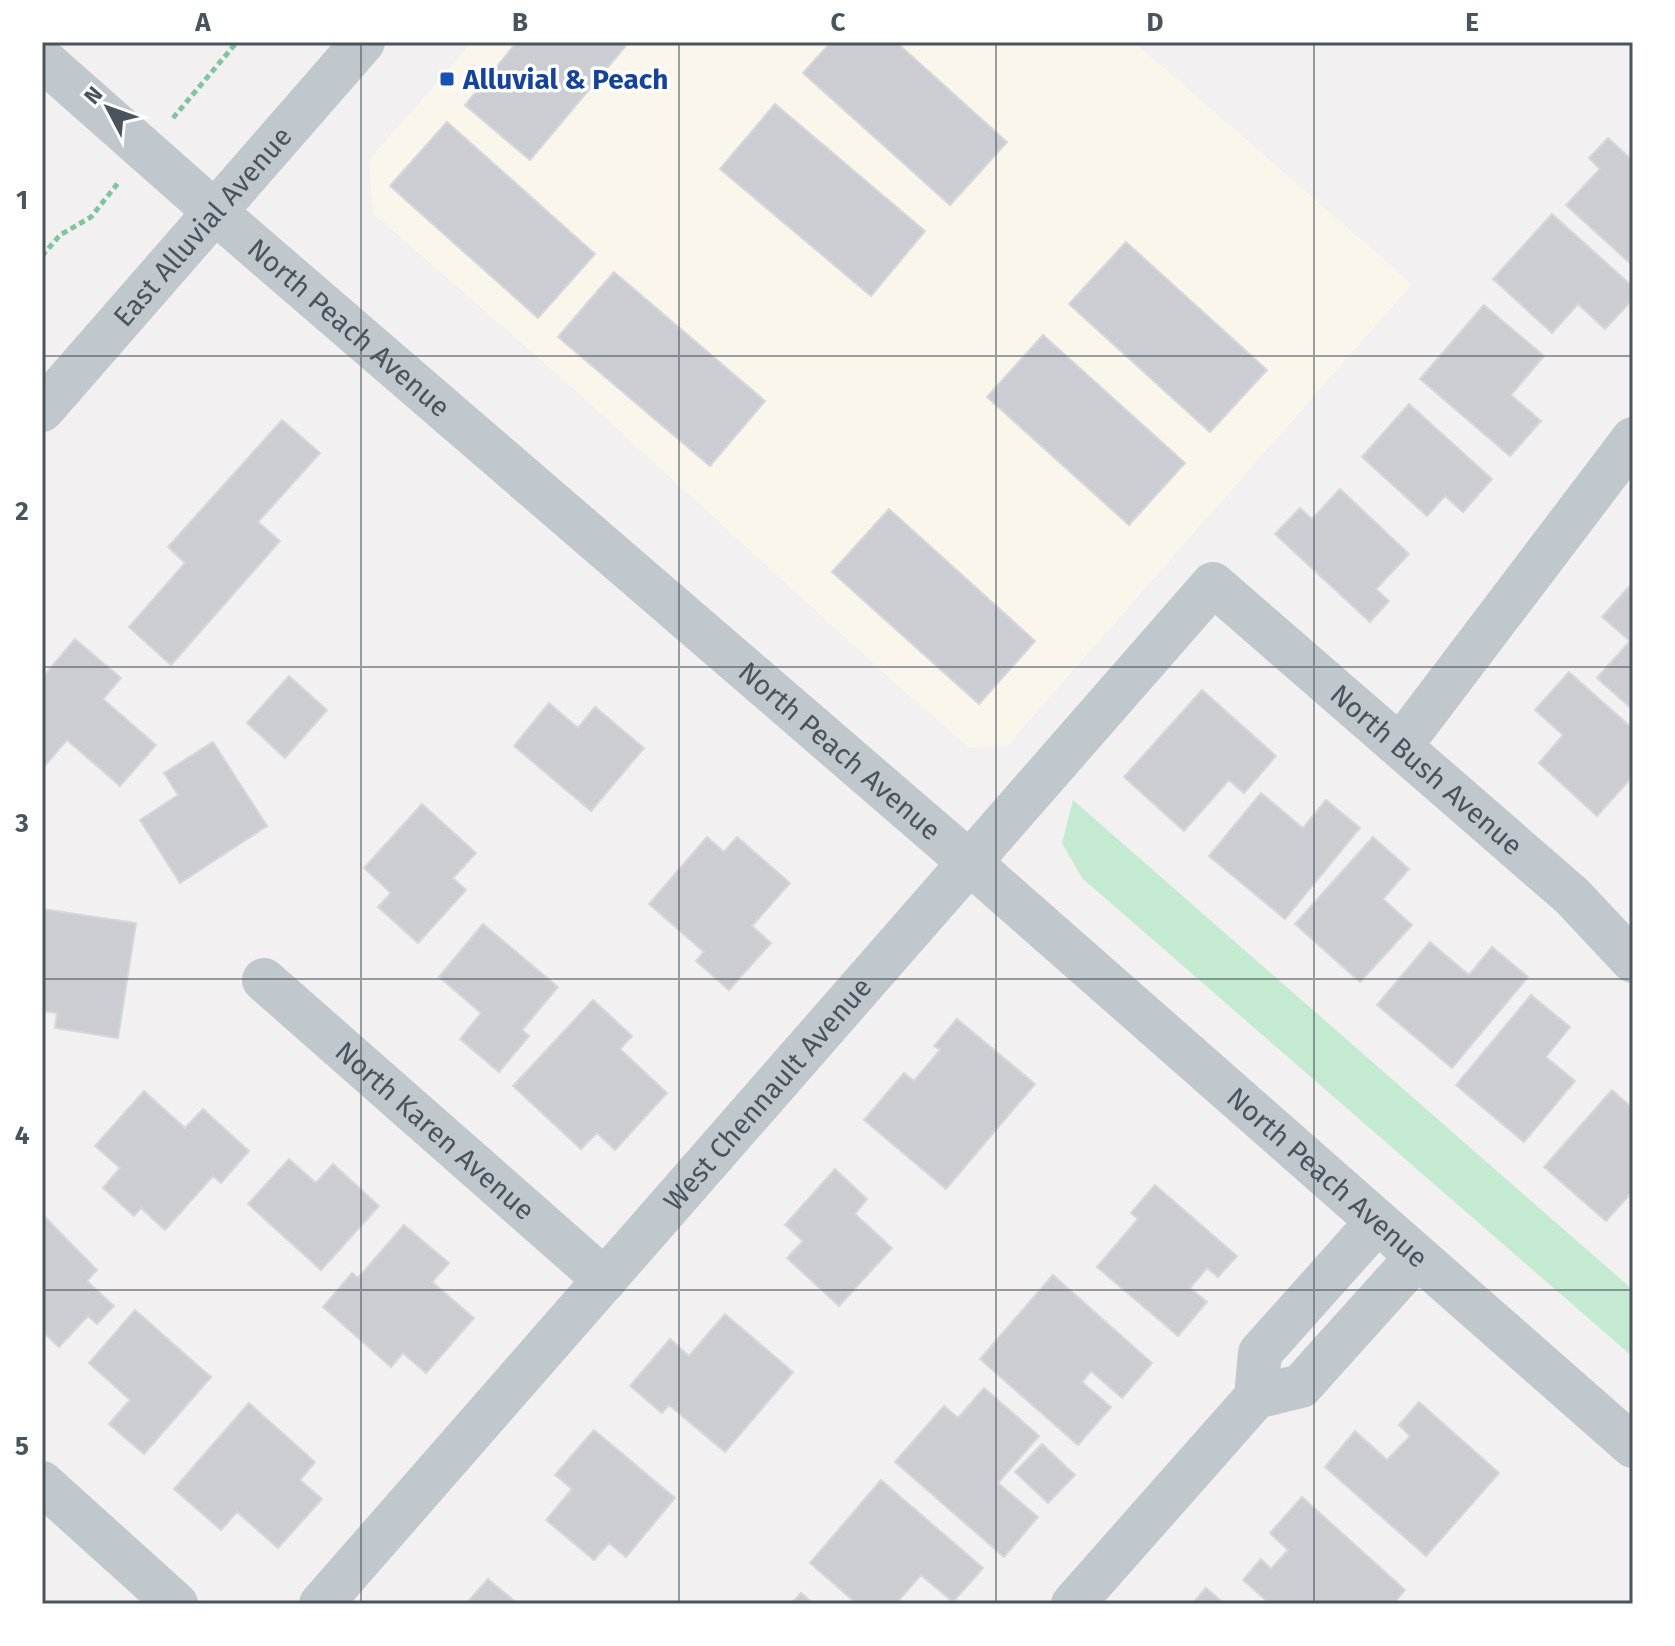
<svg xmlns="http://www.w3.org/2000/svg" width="1675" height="1646" font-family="'Fira Sans',sans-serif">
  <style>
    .commercial { fill: #fbf6ec }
    .green { fill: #c4ebd1 }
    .building { fill: #cbcdd2; stroke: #d5d7db; stroke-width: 2 }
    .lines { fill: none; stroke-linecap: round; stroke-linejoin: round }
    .path { stroke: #7fc69f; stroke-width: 5; stroke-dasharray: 6 4; stroke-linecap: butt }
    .minor { stroke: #c0c8cd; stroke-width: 44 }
    .grid { fill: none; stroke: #4a545c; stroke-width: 2; stroke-opacity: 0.55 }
    .transit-dot { fill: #1a4fb4; stroke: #fff; stroke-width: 3 }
    .labels { text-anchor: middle; stroke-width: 7; stroke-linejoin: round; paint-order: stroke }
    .transit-label { font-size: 28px; font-weight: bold; fill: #164399; stroke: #fff; text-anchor: start }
    .street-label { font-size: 28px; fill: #4a545c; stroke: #fff }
    .neatline { fill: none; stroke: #4a545c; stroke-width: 3 }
    .grid-label { font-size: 26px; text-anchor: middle; font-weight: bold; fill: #4a545c }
  </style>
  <rect width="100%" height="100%" fill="#f2f0f0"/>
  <path class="commercial" d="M 472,42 L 1134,42 L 1412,284 L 1007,746 L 970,748 L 897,685 L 566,382 L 373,213 L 369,160 Z"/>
  <path class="green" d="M 1073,800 L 1633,1290 L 1633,1357 L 1082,878 L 1062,843 Z"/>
  <path class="building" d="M 517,42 L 629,42 L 530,160 L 465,105 Z
    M 831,42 L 896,42 L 1007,142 L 950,205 L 803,73 Z
    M 775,104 L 925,231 L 871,296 L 720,169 Z
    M 447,122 L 595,254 L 538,318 L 390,186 Z
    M 1608,138 L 1633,161 L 1633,266 L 1566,205 L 1600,169 L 1589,158 Z
    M 1552,214 L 1633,287 L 1633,299 L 1605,329 L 1578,304 L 1552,333 L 1493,279 Z
    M 1126,242 L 1267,370 L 1210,432 L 1069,304 Z
    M 614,272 L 765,401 L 710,466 L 558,337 Z
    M 1484,305 L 1544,356 L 1511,395 L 1541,421 L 1510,456 L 1420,379 Z
    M 1043,335 L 1185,463 L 1129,525 L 987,397 Z
    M 1409,404 L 1492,479 L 1463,512 L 1445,496 L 1427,516 L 1362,457 Z
    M 282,420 L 320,453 L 258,522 L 280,541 L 171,665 L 129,627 L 185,563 L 168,547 Z
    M 1340,489 L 1409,554 L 1376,589 L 1389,601 L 1370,622 L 1275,534 L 1300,508 L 1312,519 Z
    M 889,509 L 1035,641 L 979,704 L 832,572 Z
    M 1633,582 L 1633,710 L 1597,678 L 1630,641 L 1602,617 Z
    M 75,639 L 121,678 L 103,699 L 156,745 L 120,786 L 67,740 L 42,769 L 42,678 Z
    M 1569,672 L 1633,729 L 1633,776 L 1597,816 L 1539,763 L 1563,735 L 1535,710 Z
    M 289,676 L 327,710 L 285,758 L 247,723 Z
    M 1202,690 L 1276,756 L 1244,793 L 1229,780 L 1184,831 L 1124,777 Z
    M 549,703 L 578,728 L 595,707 L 644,748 L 591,811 L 514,746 Z
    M 213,742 L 267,826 L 180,883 L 140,820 L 178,795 L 164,773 Z
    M 1261,793 L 1303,828 L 1326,800 L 1360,828 L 1285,919 L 1209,856 Z
    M 422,804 L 476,853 L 453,878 L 466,890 L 418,943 L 378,907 L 391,893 L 364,868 Z
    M 707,837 L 724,852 L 737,837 L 790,883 L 752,926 L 771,943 L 729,990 L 696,961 L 704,952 L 649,904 Z
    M 1373,837 L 1409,869 L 1383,899 L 1412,925 L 1360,982 L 1295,924 Z
    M 42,909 L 136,923 L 118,1038 L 55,1028 L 57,1013 L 42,1011 Z
    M 483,924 L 558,987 L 522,1030 L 529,1036 L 499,1072 L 460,1039 L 481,1013 L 439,977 Z
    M 1430,942 L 1469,975 L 1492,947 L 1528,977 L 1452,1068 L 1377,1005 Z
    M 1531,995 L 1570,1027 L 1546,1057 L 1575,1081 L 1524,1142 L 1456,1085 Z
    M 593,1000 L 632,1036 L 620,1049 L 667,1093 L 615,1150 L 597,1133 L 581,1149 L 513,1086 Z
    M 957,1019 L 1035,1084 L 946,1189 L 864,1120 L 904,1073 L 914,1081 L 940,1050 L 934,1046 Z
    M 1612,1090 L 1633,1109 L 1633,1191 L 1606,1221 L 1544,1167 Z
    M 144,1091 L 185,1128 L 203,1109 L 249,1151 L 221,1183 L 213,1176 L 165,1230 L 141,1208 L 134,1216 L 103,1188 L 120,1168 L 95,1146 Z
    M 289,1159 L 316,1183 L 333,1164 L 379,1206 L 321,1270 L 248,1204 Z
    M 835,1169 L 867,1199 L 855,1214 L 892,1248 L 839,1306 L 787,1258 L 803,1241 L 785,1225 Z
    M 1155,1185 L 1237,1256 L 1218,1277 L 1207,1268 L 1190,1288 L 1207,1302 L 1178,1336 L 1097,1267 L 1138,1219 L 1131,1213 Z
    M 44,1216 L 97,1270 L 87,1281 L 114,1306 L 97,1324 L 88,1316 L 59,1347 L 42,1331 L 42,1219 Z
    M 404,1225 L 449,1263 L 432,1282 L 474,1318 L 426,1373 L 403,1353 L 391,1367 L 323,1307 L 352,1273 L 358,1278 Z
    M 1053,1275 L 1152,1363 L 1122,1398 L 1091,1371 L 1082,1382 L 1111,1407 L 1078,1445 L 980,1359 Z
    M 135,1310 L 211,1377 L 144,1454 L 109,1424 L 130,1400 L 89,1363 Z
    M 725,1314 L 793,1372 L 725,1452 L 669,1405 L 662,1413 L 630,1386 L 670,1339 L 689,1356 Z
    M 984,1388 L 1039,1436 L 998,1483 L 1038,1517 L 1004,1557 L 895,1462 L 944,1406 L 958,1418 Z
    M 1419,1402 L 1499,1473 L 1426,1556 L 1325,1467 L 1355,1431 L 1387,1460 L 1410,1436 L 1399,1425 Z
    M 249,1403 L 315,1462 L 300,1480 L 322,1499 L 278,1548 L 237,1512 L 221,1530 L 174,1489 Z
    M 594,1430 L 675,1498 L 626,1557 L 609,1543 L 594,1560 L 546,1520 L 572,1489 L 555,1475 Z
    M 1042,1444 L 1075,1475 L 1048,1503 L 1015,1472 Z
    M 881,1480 L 983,1568 L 953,1602 L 921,1575 L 899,1600 L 904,1604 L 857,1604 L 810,1563 Z
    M 1302,1497 L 1405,1590 L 1393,1604 L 1270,1604 L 1243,1580 L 1261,1559 L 1271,1569 L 1288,1550 L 1270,1533 Z
    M 488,1579 L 518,1604 L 466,1604 Z
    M 1206,1588 L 1225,1604 L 1192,1604 Z
    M 801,1593 L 814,1604 L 791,1604 Z"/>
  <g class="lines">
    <path class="path" d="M 173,118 L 237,42
      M 42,256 L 60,235 L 91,217 L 118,183"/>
    <g class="minor">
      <path id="s1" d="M 42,59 L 215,212 L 969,862 L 1633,1446"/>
      <path id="s2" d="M 42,410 L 363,42"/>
      <path d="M 1401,745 L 1633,439"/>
      <path id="s3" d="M 264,980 L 605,1280"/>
      <path d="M 1256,1397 L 1301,1386 L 1417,1257"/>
      <path d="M 42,1483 L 176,1604"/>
      <path id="s4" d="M 321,1604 L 1213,584 L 1572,896 L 1633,961"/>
      <path d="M 1073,1604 L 1256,1397 L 1260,1353 L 1377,1222"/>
    </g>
  </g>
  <path class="grid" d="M 361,42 L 361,1604M 679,42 L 679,1604M 996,42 L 996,1604M 1314,42 L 1314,1604M 42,356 L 1633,356M 42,667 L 1633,667M 42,979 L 1633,979M 42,1290 L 1633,1290"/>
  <rect class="transit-dot" x="439" y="71" width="16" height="16" rx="4"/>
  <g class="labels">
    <g class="transit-label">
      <text x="463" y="89">Alluvial &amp; Peach</text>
    </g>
    <g class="street-label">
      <text dy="10" stroke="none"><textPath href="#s2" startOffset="244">East Alluvial Avenue</textPath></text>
      <text dy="10" stroke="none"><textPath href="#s1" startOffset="408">North Peach Avenue</textPath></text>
      <text dy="10" stroke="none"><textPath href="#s1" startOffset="1056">North Peach Avenue</textPath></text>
      <text dy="10" stroke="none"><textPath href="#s4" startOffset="1638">North Bush Avenue</textPath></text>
      <text dy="10" stroke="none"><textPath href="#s4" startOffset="678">West Chennault Avenue</textPath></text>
      <text dy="10" stroke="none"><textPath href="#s3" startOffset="228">North Karen Avenue</textPath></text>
      <text dy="10" stroke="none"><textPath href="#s1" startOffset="1704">North Peach Avenue</textPath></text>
    </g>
  </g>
  <rect width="1675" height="1646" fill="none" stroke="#ffffff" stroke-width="88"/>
  <g transform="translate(108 108) rotate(311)" stroke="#ffffff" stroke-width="6" paint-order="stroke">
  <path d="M0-6L14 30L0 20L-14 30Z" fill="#4a545c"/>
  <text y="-12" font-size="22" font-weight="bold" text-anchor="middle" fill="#4a545c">N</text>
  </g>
  <rect x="44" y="44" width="1587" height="1558" class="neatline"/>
  <g class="grid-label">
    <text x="203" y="31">A</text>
    <text x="520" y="31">B</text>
    <text x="838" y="31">C</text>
    <text x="1155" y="31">D</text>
    <text x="1472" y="31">E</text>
    <text x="22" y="209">1</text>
    <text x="22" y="520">2</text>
    <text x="22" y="832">3</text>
    <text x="22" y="1144">4</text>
    <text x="22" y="1455">5</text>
  </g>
</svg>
